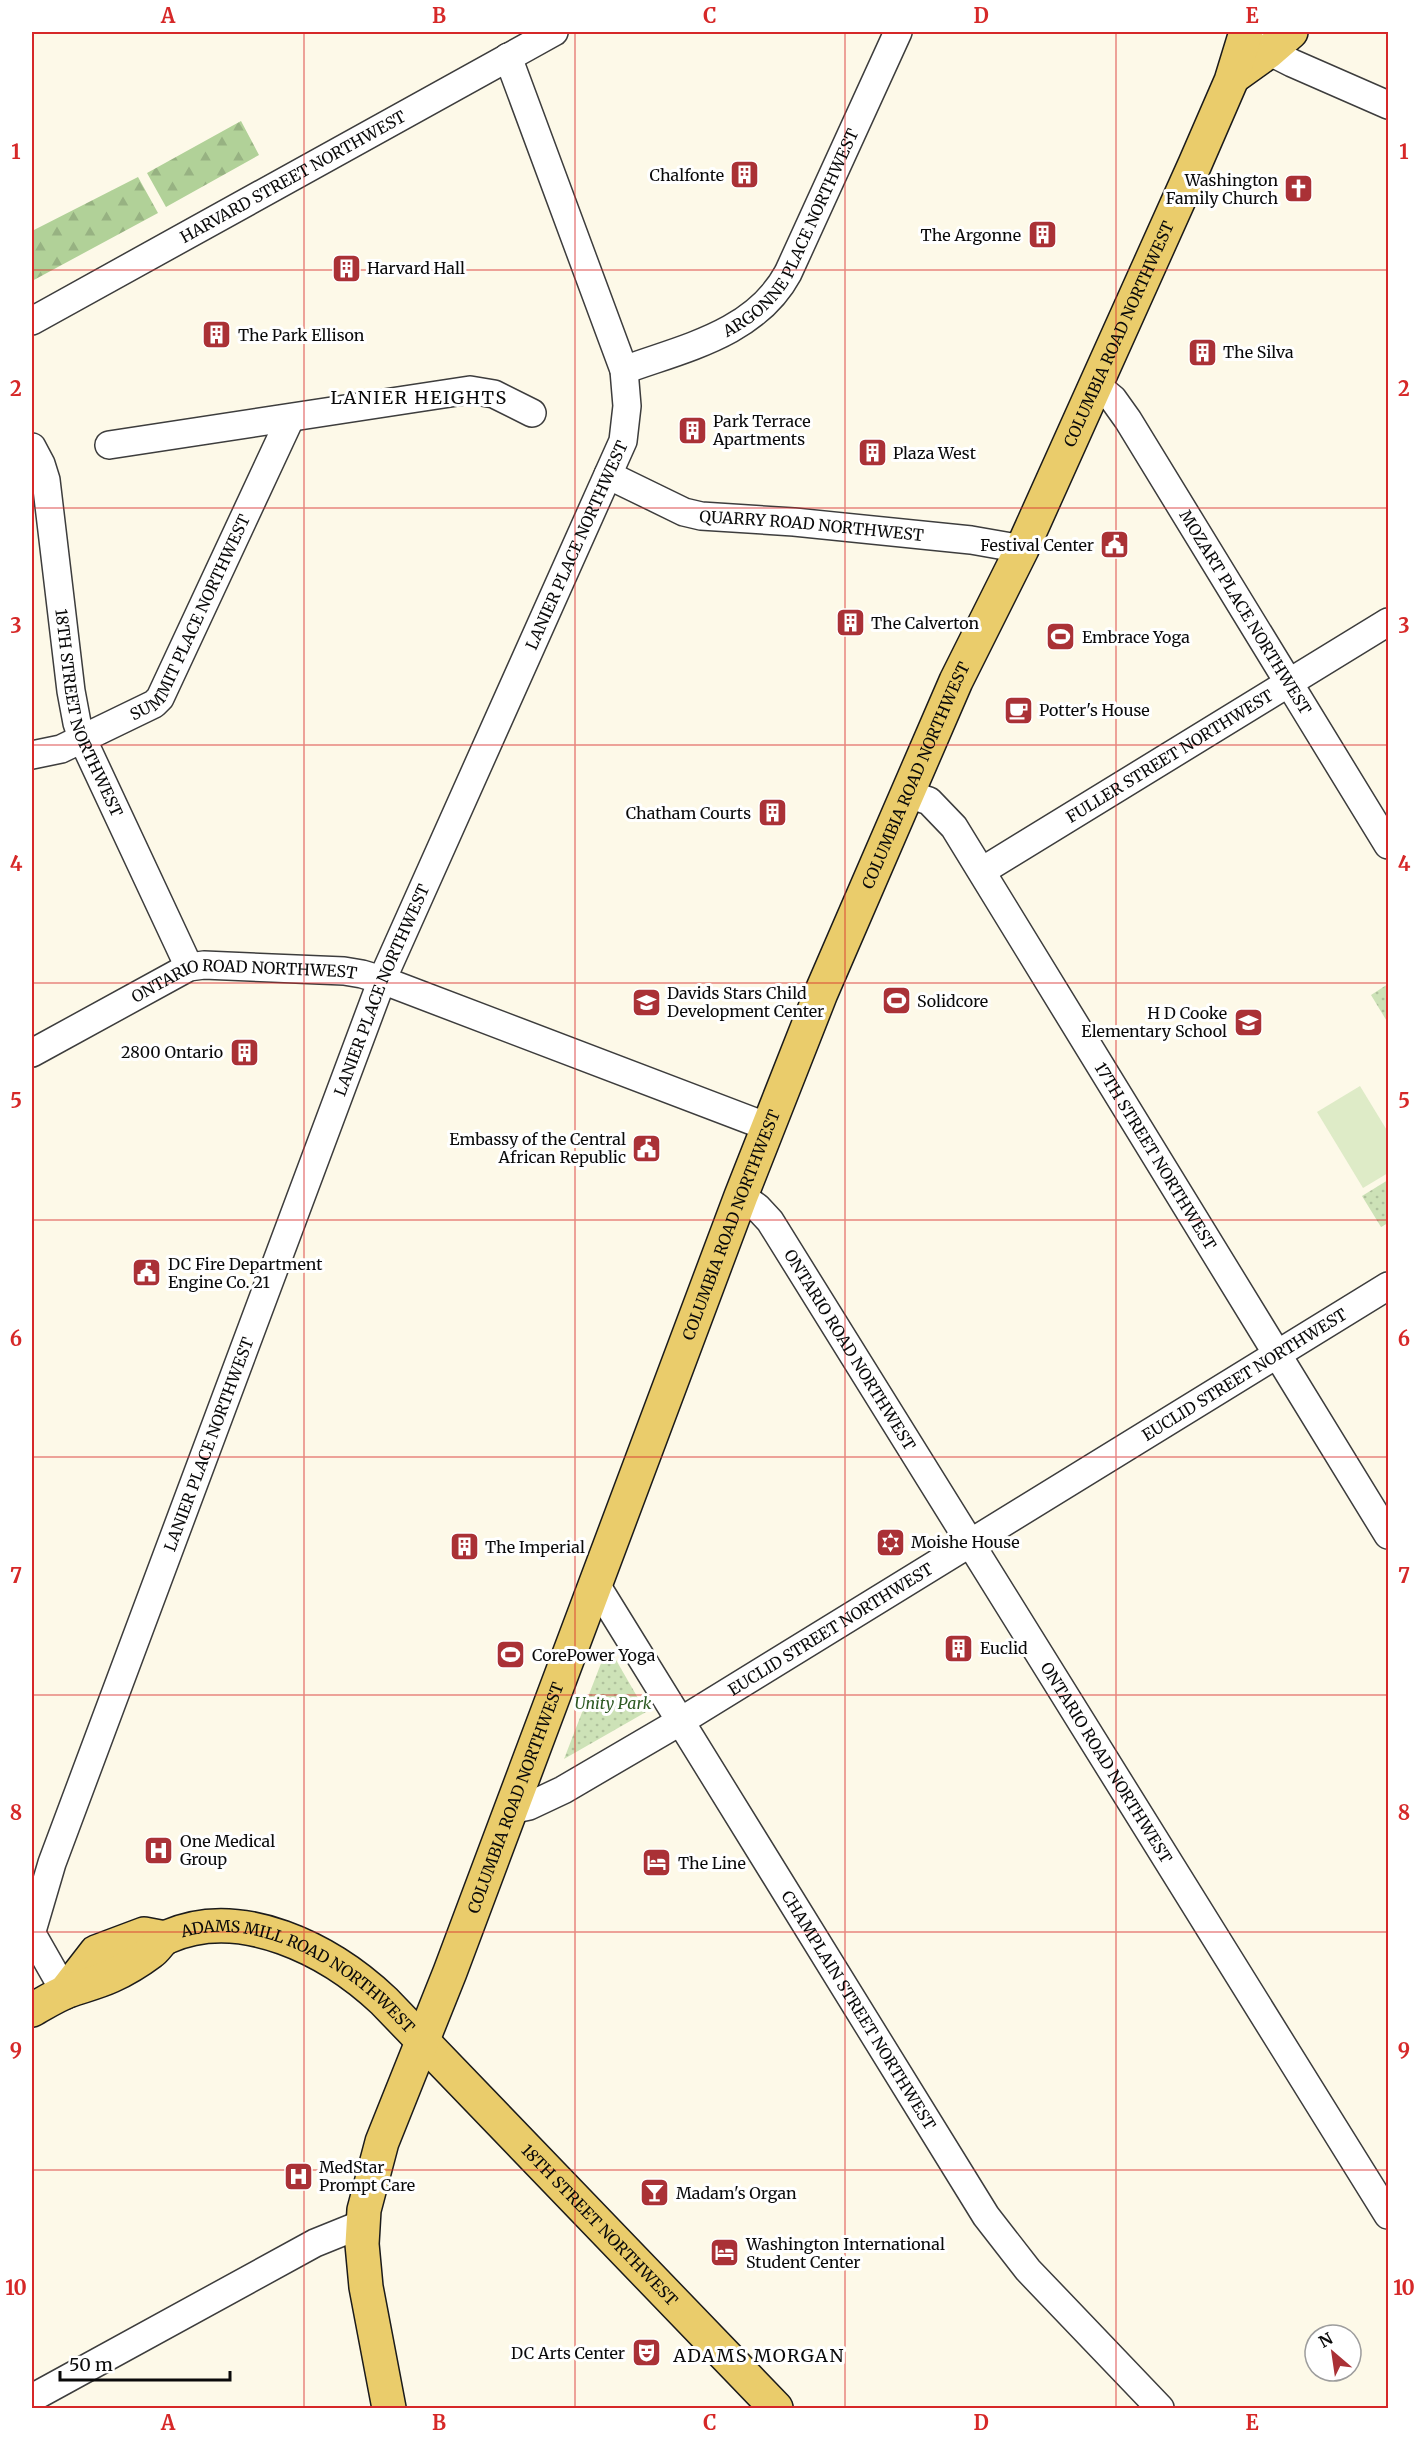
<svg xmlns="http://www.w3.org/2000/svg" width="1420" height="2440" font-family="Merriweather,serif">
  <style>
    .grass { fill: url(#grass-dots) }
    .forest { fill: url(#forest-firs) }
    .pitch { fill: #deebc7 }
    .lines { fill: none; stroke-linecap: round; stroke-linejoin: round }
    .minor-casing { stroke: #3d3d3d; stroke-width: 30 }
    .major-casing { stroke: #1b1b1b; stroke-width: 36 }
    .minor { stroke: #fff; stroke-width: 27 }
    .major { stroke: #eacc6b; stroke-width: 33 }
    .grid { fill: none; stroke: #d62828; stroke-width: 1.5; stroke-opacity: 0.55 }
    .labels { text-anchor: middle; stroke-width: 6; stroke-linejoin: round; paint-order: stroke }
    .poi-label { font-size: 16px; fill: #0a0a0a; stroke: #fff; text-anchor: start }
    .street-label { font-size: 16px; fill: #0a0a0a; stroke: #fff }
    .park-label { font-size: 16px; font-style: italic; fill: #2d5922; stroke: #fff }
    .neighbourhood-label { font-size: 18px; letter-spacing: 1.5px; fill: #0a0a0a; stroke: #fff }
    .neatline { fill: none; stroke: #d62828; stroke-width: 2 }
    .grid-label { font-size: 20px; text-anchor: middle; font-weight: bold; fill: #d62828 }
  </style>
  <defs>
    <pattern id="grass-dots" width="8" height="8" patternUnits="userSpaceOnUse" patternTransform="scale(1.5)"><rect width="8" height="8" fill="#cde2b7"/><path d="M2 2h.1M6 6h.1" fill="none" stroke="#afc19c" stroke-width="1.8" stroke-linecap="round"/></pattern>
    <pattern id="forest-firs" width="22" height="20" patternUnits="userSpaceOnUse" patternTransform="scale(1.5)"><rect width="22" height="20" fill="#b1d198"/><path d="M5 1l3.5 6h-7zM16 11l3.5 6h-7z" fill="#97b282"/></pattern>
  </defs>
  <rect width="100%" height="100%" fill="#fdf9e8"/>
  <path class="grass" d="M 1388,984 L 1388,1023 L 1371,995 Z
    M 1388,1180 L 1388,1223 L 1381,1227 L 1362,1196 Z
    M 605,1653 L 612,1653 L 646,1712 L 564,1759 Z"/>
  <path class="forest" d="M 241,121 L 259,155 L 166,207 L 147,173 Z
    M 138,177 L 158,213 L 32,281 L 32,231 Z"/>
  <path class="pitch" d="M 1360,1086 L 1388,1132 L 1388,1173 L 1363,1188 L 1317,1112 Z"/>
  <g class="lines">
    <defs>
      <g id="minor">
        <path d="M 1253,43 L 1292,63 L 1388,105"/>
        <path id="s1" d="M 32,321 L 554,32"/>
        <path id="s2" d="M 624,370 C 684,348 755,334 788,273 L 898,32"/>
        <path id="s3" d="M 1096,385 L 1113,399 L 1128,420 L 1388,845"/>
        <path d="M 109,445 L 470,390 L 494,394 L 532,413"/>
        <path id="s4" d="M 32,447 L 41,464 L 46,480 L 71,691 L 77,723 L 82,738 L 189,967"/>
        <path id="s5" d="M 608,475 L 684,512 L 701,516 L 794,522 L 971,540 L 1022,549"/>
        <path id="s6" d="M 32,755 L 61,749 L 154,704 L 160,698 L 290,419"/>
        <path id="s7" d="M 908,794 L 929,801 L 954,827 L 1388,1535"/>
        <path id="s8" d="M 982,871 L 1388,622"/>
        <path id="s9" d="M 32,1053 L 189,967 L 204,965 L 344,971 L 362,974 L 382,980 L 768,1127"/>
        <path id="s10" d="M 741,1196 L 757,1207 L 770,1221 L 1388,2215"/>
        <path id="s11" d="M 595,1583 L 986,2216 L 1028,2270 L 1160,2408"/>
        <path id="s12" d="M 510,1810 L 529,1806 L 563,1790 L 681,1721 L 1388,1286"/>
        <path id="s13" d="M 32,1931 L 52,1863 L 382,980 L 623,441 L 627,406 L 624,370 L 508,57"/>
        <path d="M 32,1934 L 65,1992"/>
        <path d="M 32,2398 L 315,2243 L 362,2224"/>
      </g>
      <g id="major">
        <path d="M 1233,77 L 1268,52 L 1291,32"/>
        <path d="M 65,1992 L 96,1952 L 144,1934 L 165,1938"/>
        <path id="s14" d="M 32,2010 C 43,2004 55,1996 68,1991 C 82,1986 98,1982 111,1976 C 124,1970 139,1961 151,1952 C 157,1948 160,1940 167,1937 C 241,1904 330,1950 384,2001 L 776,2408"/>
        <path id="s15" d="M 389,2408 L 366,2287 L 362,2244 L 364,2210 L 382,2142 L 450,1972 L 741,1196 L 821,993 L 956,681 L 1022,549 L 1195,164 L 1231,81 L 1246,32"/>
      </g>
    </defs>
    <use href="#minor" class="minor-casing"/>
    <use href="#major" class="major-casing"/>
    <use href="#minor" class="minor"/>
    <use href="#major" class="major"/>
  </g>
  <path class="grid" d="M 304,32 L 304,2408M 575,32 L 575,2408M 845,32 L 845,2408M 1116,32 L 1116,2408M 32,270 L 1388,270M 32,508 L 1388,508M 32,745 L 1388,745M 32,983 L 1388,983M 32,1220 L 1388,1220M 32,1457 L 1388,1457M 32,1695 L 1388,1695M 32,1932 L 1388,1932M 32,2170 L 1388,2170"/>
  <defs>
    <symbol id="building-square" viewBox="-11 -11 22 22"><rect x="-9" y="-9" width="18" height="18" rx="4" fill="#aa3136" stroke="#fff"/><path d="M-4-6H4V6H1V3H-1V6H-4ZM-2.5-4.3h1.7v1.8h-1.7ZM.8-4.3h1.7v1.8H.8ZM-2.5-1h1.7V.8h-1.7ZM.8-1h1.7V.8H.8Z" fill="#fff"/></symbol>
    <symbol id="church-square" viewBox="-11 -11 22 22"><rect x="-9" y="-9" width="18" height="18" rx="4" fill="#aa3136" stroke="#fff"/><path d="M-1.2-6h2.4v3.5h3.3v2.4h-3.3V6h-2.4V-.1h-3.3v-2.4h3.3Z" fill="#fff"/></symbol>
    <symbol id="civic-square" viewBox="-11 -11 22 22"><rect x="-9" y="-9" width="18" height="18" rx="4" fill="#aa3136" stroke="#fff"/><path d="M-.6-6.5H3V-4.5H.6V-3L4-1V1h2V6H-6V1h2V-1L-.6-3ZM-1.2 2.5V6h2.4V2.5Z" fill="#fff"/></symbol>
    <symbol id="stadium-square" viewBox="-11 -11 22 22"><rect x="-9" y="-9" width="18" height="18" rx="4" fill="#aa3136" stroke="#fff"/><path d="M0-5a6.5 5 0 1 0 0 10a6.5 5 0 1 0 0-10ZM-3.5-1.8h7v3.6h-7Z" fill="#fff"/></symbol>
    <symbol id="cafe-square" viewBox="-11 -11 22 22"><rect x="-9" y="-9" width="18" height="18" rx="4" fill="#aa3136" stroke="#fff"/><path d="M-5.5-4.5H6V0H3Q3 3.5 0 3.5H-2.5Q-5.5 3.5-5.5 0ZM3-3.2v2h1.7v-2ZM-6 4.5H4V6H-6Z" fill="#fff"/></symbol>
    <symbol id="school-square" viewBox="-11 -11 22 22"><rect x="-9" y="-9" width="18" height="18" rx="4" fill="#aa3136" stroke="#fff"/><path d="M0-5L7-2L0 1L-7-2ZM-4 1L0 2.5L4 1V4Q0 6-4 4Z" fill="#fff"/></symbol>
    <symbol id="synagogue-square" viewBox="-11 -11 22 22"><rect x="-9" y="-9" width="18" height="18" rx="4" fill="#aa3136" stroke="#fff"/><path d="M0-6.5L5.6 3.2H-5.6ZM0 6.5L5.6-3.2H-5.6Z" fill="#fff"/></symbol>
    <symbol id="hospital-square" viewBox="-11 -11 22 22"><rect x="-9" y="-9" width="18" height="18" rx="4" fill="#aa3136" stroke="#fff"/><path d="M-5-5h3v3.5h4V-5h3V5h-3V1.5h-4V5h-3Z" fill="#fff"/></symbol>
    <symbol id="hotel-square" viewBox="-11 -11 22 22"><rect x="-9" y="-9" width="18" height="18" rx="4" fill="#aa3136" stroke="#fff"/><path d="M-6-4.5h1.5V1H6V5H4.5V3h-9V5H-6ZM-4 0a1.8 1.8 0 1 1 3.6 0ZM.5 0V-2.5h3Q6-2.5 6 0Z" fill="#fff"/></symbol>
    <symbol id="bar-square" viewBox="-11 -11 22 22"><rect x="-9" y="-9" width="18" height="18" rx="4" fill="#aa3136" stroke="#fff"/><path d="M-6-5H6L.8 .8V4.5H3.5V6h-7V4.5H-.8V.8Z" fill="#fff"/></symbol>
    <symbol id="theatre-square" viewBox="-11 -11 22 22"><rect x="-9" y="-9" width="18" height="18" rx="4" fill="#aa3136" stroke="#fff"/><path d="M-5-5.5Q0-4 5-5.5V0Q5 5 0 6Q-5 5-5 0ZM-3.3-2.5H-1v1.5H-3.3ZM1-2.5H3.3v1.5H1ZM-2.8 1Q0 5.5 2.8 1Z" fill="#fff"/></symbol>
  </defs>
  <g fill-rule="evenodd">
    <use href="#building-square" x="728" y="158" width="33" height="33"/>
    <use href="#church-square" x="1282" y="172" width="33" height="33"/>
    <use href="#building-square" x="1026" y="218" width="33" height="33"/>
    <use href="#building-square" x="330" y="252" width="33" height="33"/>
    <use href="#building-square" x="200" y="318" width="33" height="33"/>
    <use href="#building-square" x="1186" y="336" width="33" height="33"/>
    <use href="#building-square" x="676" y="414" width="33" height="33"/>
    <use href="#building-square" x="856" y="436" width="33" height="33"/>
    <use href="#civic-square" x="1098" y="528" width="33" height="33"/>
    <use href="#building-square" x="834" y="606" width="33" height="33"/>
    <use href="#stadium-square" x="1044" y="620" width="33" height="33"/>
    <use href="#cafe-square" x="1002" y="694" width="33" height="33"/>
    <use href="#building-square" x="756" y="796" width="33" height="33"/>
    <use href="#stadium-square" x="880" y="984" width="33" height="33"/>
    <use href="#school-square" x="630" y="986" width="33" height="33"/>
    <use href="#school-square" x="1232" y="1006" width="33" height="33"/>
    <use href="#building-square" x="228" y="1036" width="33" height="33"/>
    <use href="#civic-square" x="630" y="1132" width="33" height="33"/>
    <use href="#civic-square" x="130" y="1256" width="33" height="33"/>
    <use href="#synagogue-square" x="874" y="1526" width="33" height="33"/>
    <use href="#building-square" x="448" y="1530" width="33" height="33"/>
    <use href="#building-square" x="942" y="1632" width="33" height="33"/>
    <use href="#stadium-square" x="494" y="1638" width="33" height="33"/>
    <use href="#hospital-square" x="142" y="1834" width="33" height="33"/>
    <use href="#hotel-square" x="640" y="1846" width="33" height="33"/>
    <use href="#hospital-square" x="282" y="2160" width="33" height="33"/>
    <use href="#bar-square" x="638" y="2176" width="33" height="33"/>
    <use href="#hotel-square" x="708" y="2236" width="33" height="33"/>
    <use href="#theatre-square" x="630" y="2336" width="33" height="33"/>
  </g>
  <g class="labels">
    <g class="poi-label">
      <text x="724" y="181" text-anchor="end">Chalfonte</text>
      <text x="1278" y="186" text-anchor="end">Washington<tspan x="1278" dy="18">Family Church</tspan></text>
      <text x="1021" y="241" text-anchor="end">The Argonne</text>
      <text x="367" y="274">Harvard Hall</text>
      <text x="238" y="341">The Park Ellison</text>
      <text x="1223" y="358">The Silva</text>
      <text x="713" y="427">Park Terrace<tspan x="713" dy="18">Apartments</tspan></text>
      <text x="893" y="459">Plaza West</text>
      <text x="1094" y="551" text-anchor="end">Festival Center</text>
      <text x="871" y="629">The Calverton</text>
      <text x="1082" y="643">Embrace Yoga</text>
      <text x="1039" y="716">Potter's House</text>
      <text x="751" y="819" text-anchor="end">Chatham Courts</text>
      <text x="667" y="999">Davids Stars Child<tspan x="667" dy="18">Development Center</tspan></text>
      <text x="917" y="1007">Solidcore</text>
      <text x="1227" y="1019" text-anchor="end">H D Cooke<tspan x="1227" dy="18">Elementary School</tspan></text>
      <text x="223" y="1058" text-anchor="end">2800 Ontario</text>
      <text x="626" y="1145" text-anchor="end">Embassy of the Central<tspan x="626" dy="18">African Republic</tspan></text>
      <text x="168" y="1270">DC Fire Department<tspan x="168" dy="18">Engine Co. 21</tspan></text>
      <text x="911" y="1548">Moishe House</text>
      <text x="485" y="1553">The Imperial</text>
      <text x="980" y="1654">Euclid</text>
      <text x="532" y="1661">CorePower Yoga</text>
      <text x="180" y="1847">One Medical<tspan x="180" dy="18">Group</tspan></text>
      <text x="678" y="1869">The Line</text>
      <text x="319" y="2173">MedStar<tspan x="319" dy="18">Prompt Care</tspan></text>
      <text x="676" y="2199">Madam's Organ</text>
      <text x="746" y="2250">Washington International<tspan x="746" dy="18">Student Center</tspan></text>
      <text x="625" y="2359" text-anchor="end">DC Arts Center</text>
    </g>
    <g class="street-label">
      <text dy="6" stroke="none"><textPath href="#s1" startOffset="298">HARVARD STREET NORTHWEST</textPath></text>
      <text dy="6" stroke="none"><textPath href="#s2" startOffset="230">ARGONNE PLACE NORTHWEST</textPath></text>
      <text dy="6" stroke="none"><textPath href="#s15" startOffset="2224">COLUMBIA ROAD NORTHWEST</textPath></text>
      <text dy="6" stroke="none"><textPath href="#s5" startOffset="213">QUARRY ROAD NORTHWEST</textPath></text>
      <text dy="6" stroke="none"><textPath href="#s13" startOffset="1490">LANIER PLACE NORTHWEST</textPath></text>
      <text dy="6" stroke="none"><textPath href="#s3" startOffset="273">MOZART PLACE NORTHWEST</textPath></text>
      <text dy="6" stroke="none"><textPath href="#s6" startOffset="225">SUMMIT PLACE NORTHWEST</textPath></text>
      <text dy="6" stroke="none"><textPath href="#s4" startOffset="274">18TH STREET NORTHWEST</textPath></text>
      <text dy="6" stroke="none"><textPath href="#s8" startOffset="220">FULLER STREET NORTHWEST</textPath></text>
      <text dy="6" stroke="none"><textPath href="#s15" startOffset="1738">COLUMBIA ROAD NORTHWEST</textPath></text>
      <text dy="6" stroke="none"><textPath href="#s9" startOffset="231">ONTARIO ROAD NORTHWEST</textPath></text>
      <text dy="6" stroke="none"><textPath href="#s13" startOffset="1004">LANIER PLACE NORTHWEST</textPath></text>
      <text dy="6" stroke="none"><textPath href="#s7" startOffset="444">17TH STREET NORTHWEST</textPath></text>
      <text dy="6" stroke="none"><textPath href="#s15" startOffset="1252">COLUMBIA ROAD NORTHWEST</textPath></text>
      <text dy="6" stroke="none"><textPath href="#s10" startOffset="190">ONTARIO ROAD NORTHWEST</textPath></text>
      <text dy="6" stroke="none"><textPath href="#s12" startOffset="855">EUCLID STREET NORTHWEST</textPath></text>
      <text dy="6" stroke="none"><textPath href="#s13" startOffset="518">LANIER PLACE NORTHWEST</textPath></text>
      <text dy="6" stroke="none"><textPath href="#s12" startOffset="369">EUCLID STREET NORTHWEST</textPath></text>
      <text dy="6" stroke="none"><textPath href="#s10" startOffset="676">ONTARIO ROAD NORTHWEST</textPath></text>
      <text dy="6" stroke="none"><textPath href="#s15" startOffset="640">COLUMBIA ROAD NORTHWEST</textPath></text>
      <text dy="6" stroke="none"><textPath href="#s14" startOffset="302">ADAMS MILL ROAD NORTHWEST</textPath></text>
      <text dy="6" stroke="none"><textPath href="#s11" startOffset="502">CHAMPLAIN STREET NORTHWEST</textPath></text>
      <text dy="6" stroke="none"><textPath href="#s14" startOffset="705">18TH STREET NORTHWEST</textPath></text>
    </g>
    <g class="park-label">
      <text x="613" y="1709">Unity Park</text>
    </g>
    <g class="neighbourhood-label">
      <text x="419" y="404">LANIER HEIGHTS</text>
      <text x="759" y="2362">ADAMS MORGAN</text>
    </g>
  </g>
  <rect width="1420" height="2440" fill="none" stroke="#ffffff" stroke-width="66"/>
  <g transform="translate(1333 2353) rotate(331)"><circle r="28" fill="#ffffff" stroke="#9d9d9d" stroke-width="1.5"/>
  <path d="M0-4.5L10 22L0 15L-10 22Z" fill="#aa3136"/>
  <text y="-9" font-size="16" font-weight="bold" text-anchor="middle" fill="#0a0a0a">N</text>
  </g>
  <path d="M60 2371v9h170v-9" fill="none" stroke="#0a0a0a" stroke-width="3"/>
  <text x="69" y="2371" font-size="18" fill="#0a0a0a" stroke="#ffffff" stroke-width="4.5" paint-order="stroke">50 m</text>
  <rect x="33" y="33" width="1354" height="2374" class="neatline"/>
  <g class="grid-label">
    <text x="168" y="23">A</text>
    <text x="439" y="23">B</text>
    <text x="710" y="23">C</text>
    <text x="981" y="23">D</text>
    <text x="1252" y="23">E</text>
    <text x="16" y="159">1</text>
    <text x="1404" y="159">1</text>
    <text x="16" y="396">2</text>
    <text x="1404" y="396">2</text>
    <text x="16" y="633">3</text>
    <text x="1404" y="633">3</text>
    <text x="16" y="871">4</text>
    <text x="1404" y="871">4</text>
    <text x="16" y="1108">5</text>
    <text x="1404" y="1108">5</text>
    <text x="16" y="1346">6</text>
    <text x="1404" y="1346">6</text>
    <text x="16" y="1583">7</text>
    <text x="1404" y="1583">7</text>
    <text x="16" y="1820">8</text>
    <text x="1404" y="1820">8</text>
    <text x="16" y="2058">9</text>
    <text x="1404" y="2058">9</text>
    <text x="16" y="2295">10</text>
    <text x="1404" y="2295">10</text>
    <text x="168" y="2430">A</text>
    <text x="439" y="2430">B</text>
    <text x="710" y="2430">C</text>
    <text x="981" y="2430">D</text>
    <text x="1252" y="2430">E</text>
  </g>
</svg>
